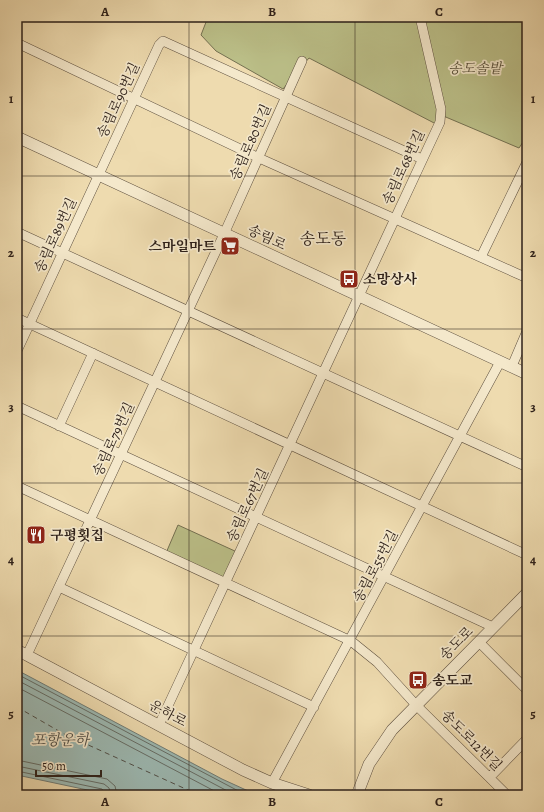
<svg xmlns="http://www.w3.org/2000/svg" width="544" height="812" font-family="Alegreya,'Noto Serif KR',serif">
  <style>
    .green { fill: #bbbf88; stroke: #747051 }
    .water { fill: #9cb9b3; stroke: #707c76 }
    .lines { fill: none; stroke-linecap: round; stroke-linejoin: round }
    .shore { stroke: #646c66; stroke-width: 1 }
    .ferry { stroke: #4e4e48; stroke-width: 1; stroke-dasharray: 5 4; stroke-linecap: butt }
    .minor-casing { stroke: #5d4f3f; stroke-width: 10 }
    .tertiary-casing { stroke: #5d4f3f; stroke-width: 12 }
    .minor { stroke: #f4e8cb; stroke-width: 9 }
    .tertiary { stroke: #f4e8cb; stroke-width: 11 }
    .grid { fill: none; stroke: #2d201a; stroke-width: 1; stroke-opacity: 0.55 }
    .labels { text-anchor: middle; stroke-width: 3.5; stroke-linejoin: round; paint-order: stroke }
    .park-label { font-size: 14px; font-style: italic; fill: #58503b; stroke: #f4e8cb }
    .street-label { font-size: 14px; fill: #2d201a; stroke: #f4e8cb }
    .poi-label { font-size: 14px; font-weight: bold; fill: #2d201a; stroke: #f4e8cb; text-anchor: start }
    .water-label { font-size: 15px; font-style: italic; fill: #4e4e48; stroke: #f4e8cb }
    .quarter-label { font-size: 16px; fill: #2d201a; stroke: #f4e8cb }
    .neatline { fill: none; stroke: #2d201a; stroke-width: 1.5 }
    .grid-label { font-size: 13px; text-anchor: middle; font-weight: bold; fill: #2d201a }
  </style>
  <rect width="100%" height="100%" fill="#eedbaf"/>
  <filter id="stains"><feTurbulence type="fractalNoise" baseFrequency=".005" numOctaves="4"/><feColorMatrix values="0 0 0 0 .2 0 0 0 0 .09 0 0 0 0 .02 0 0 0 .5 -.17"/></filter>
  <radialGradient id="worn" r=".72"><stop offset=".6" stop-color="#630" stop-opacity="0"/><stop offset="1" stop-color="#630" stop-opacity=".3"/></radialGradient>
  <path class="green" d="M 208,17 L 527,17 L 527,136 L 519,148 L 441,115 L 436,124 L 309,58 L 283,89 L 216,51 L 201,35 Z
    M 178,525 L 237,552 L 223,580 L 166,553 Z"/>
  <path class="water" d="M 17,670 L 222,779 L 257,795 L 111,795 L 17,775 Z"/>
  <g class="lines">
    <path class="shore" d="M 17,674 L 246,795
      M 17,680 L 235,795
      M 17,687 L 222,795
      M 17,760 L 107,779 L 115,786 L 117,795
      M 17,766 L 104,784 L 109,788 L 111,795
      M 17,771 L 102,789 L 106,795"/>
    <path class="ferry" d="M 17,707 L 64,734 L 199,795"/>
    <defs>
      <path id="minor" d="M 17,43 L 259,158 L 527,278
        M 17,232 L 527,467
        M 481,257 L 527,162
        M 17,318 L 527,555
        M 17,351 L 159,45 L 163,41 L 422,159
        M 512,366 L 527,331
        M 17,406 L 493,627
        M 59,426 L 93,353
        M 17,486 L 351,641 L 377,662 L 416,705 L 507,795
        M 59,587 L 314,707
        M 479,642 L 527,690
        M 27,655 L 224,234 L 302,61
        M 159,725 L 440,122 L 441,109 L 420,17
        M 490,777 L 527,739
        M 272,783 L 500,362"/>
      <path id="tertiary" d="M 17,137 L 527,374
        M 17,650 L 243,770 L 272,783 L 309,795
        M 17,794 L 20,795
        M 357,795 L 369,764 L 392,730 L 527,593"/>
    </defs>
    <use href="#minor" class="minor-casing"/>
    <use href="#tertiary" class="tertiary-casing"/>
    <use href="#minor" class="minor"/>
    <use href="#tertiary" class="tertiary"/>
  </g>
  <path class="grid" d="M 189,17 L 189,795M 355,17 L 355,795M 17,176 L 527,176M 17,329 L 527,329M 17,483 L 527,483M 17,636 L 527,636"/>
  <defs>
    <symbol id="supermarket-square" viewBox="-11 -11 22 22"><rect x="-9" y="-9" width="18" height="18" rx="4" fill="#8f2418" stroke="#f4e8cb"/><path d="M-6-5.5h2.5l.6 2H6L4.5 2H-2.5L-4.4-4H-6ZM-1.5 3.2a1.3 1.3 0 1 0 .1 0ZM3 3.2a1.3 1.3 0 1 0 .1 0Z" fill="#fff"/></symbol>
    <symbol id="bus-square" viewBox="-11 -11 22 22"><rect x="-9" y="-9" width="18" height="18" rx="4" fill="#8f2418" stroke="#f4e8cb"/><path d="M-5-6H5V4H4V6H2V4H-2V6H-4V4H-5ZM-3.5-4V0h7V-4ZM-3.5 1.2v1.5H-2V1.2ZM2 1.2v1.5H3.5V1.2Z" fill="#fff"/></symbol>
    <symbol id="restaurant-square" viewBox="-11 -11 22 22"><rect x="-9" y="-9" width="18" height="18" rx="4" fill="#8f2418" stroke="#f4e8cb"/><path d="M-5-6h1v4h1v-4h1v4h1v-4h1v5L-1.5 .5V6h-2V.5L-5-1ZM5-6V6H3V1.5H1.5Q1.5-4 5-6Z" fill="#fff"/></symbol>
  </defs>
  <g fill-rule="evenodd">
    <use href="#supermarket-square" x="219" y="235" width="22" height="22"/>
    <use href="#bus-square" x="338" y="268" width="22" height="22"/>
    <use href="#restaurant-square" x="25" y="524" width="22" height="22"/>
    <use href="#bus-square" x="407" y="669" width="22" height="22"/>
  </g>
  <g class="labels">
    <g class="park-label">
      <text x="475" y="73">송도솔밭</text>
    </g>
    <g class="street-label">
      <text transform="translate(118 100) rotate(-65)" y="5">송림로90번길</text>
      <text transform="translate(250 142) rotate(-66)" y="5">송림로80번길</text>
      <text transform="translate(403 167) rotate(-65)" y="5">송림로68번길</text>
      <text transform="translate(55 235) rotate(-65)" y="5">송림로89번길</text>
      <text transform="translate(267 237) rotate(25)" y="5">송림로</text>
      <text transform="translate(113 439) rotate(-65)" y="5">송림로79번길</text>
      <text transform="translate(247 505) rotate(-65)" y="5">송림로67번길</text>
      <text transform="translate(375 566) rotate(-62)" y="5">송림로55번길</text>
      <text transform="translate(456 643) rotate(-45)" y="5">송도로</text>
      <text transform="translate(168 713) rotate(28)" y="5">운하로</text>
      <text transform="translate(472 740) rotate(45)" y="5">송도로12번길</text>
    </g>
    <g class="poi-label">
      <text x="216" y="251" text-anchor="end">스마일마트</text>
      <text x="363" y="284">소망상사</text>
      <text x="50" y="540">구평횟집</text>
      <text x="432" y="685">송도교</text>
    </g>
    <g class="water-label">
      <text x="60" y="745">포항운하</text>
    </g>
    <g class="quarter-label">
      <text x="323" y="244">송도동</text>
    </g>
  </g>
  <rect width="544" height="812" fill="none" stroke="#eedbaf" stroke-width="44"/>
  <path d="M36 770v6h65v-6" fill="none" stroke="#2d201a" stroke-width="2"/>
  <text x="42" y="770" font-size="12" fill="#2d201a" stroke="#f4e8cb" stroke-width="3" paint-order="stroke">50 m</text>
  <rect x="22" y="22" width="500" height="768" class="neatline"/>
  <g class="grid-label">
    <text x="105" y="16">A</text>
    <text x="272" y="16">B</text>
    <text x="439" y="16">C</text>
    <text x="11" y="103">1</text>
    <text x="533" y="103">1</text>
    <text x="11" y="257">2</text>
    <text x="533" y="257">2</text>
    <text x="11" y="411">3</text>
    <text x="533" y="411">3</text>
    <text x="11" y="564">4</text>
    <text x="533" y="564">4</text>
    <text x="11" y="718">5</text>
    <text x="533" y="718">5</text>
    <text x="105" y="806">A</text>
    <text x="272" y="806">B</text>
    <text x="439" y="806">C</text>
  </g>
  <rect width="100%" height="100%" filter="url(#stains)"/>
  <rect width="100%" height="100%" fill="url(#worn)"/>
</svg>
